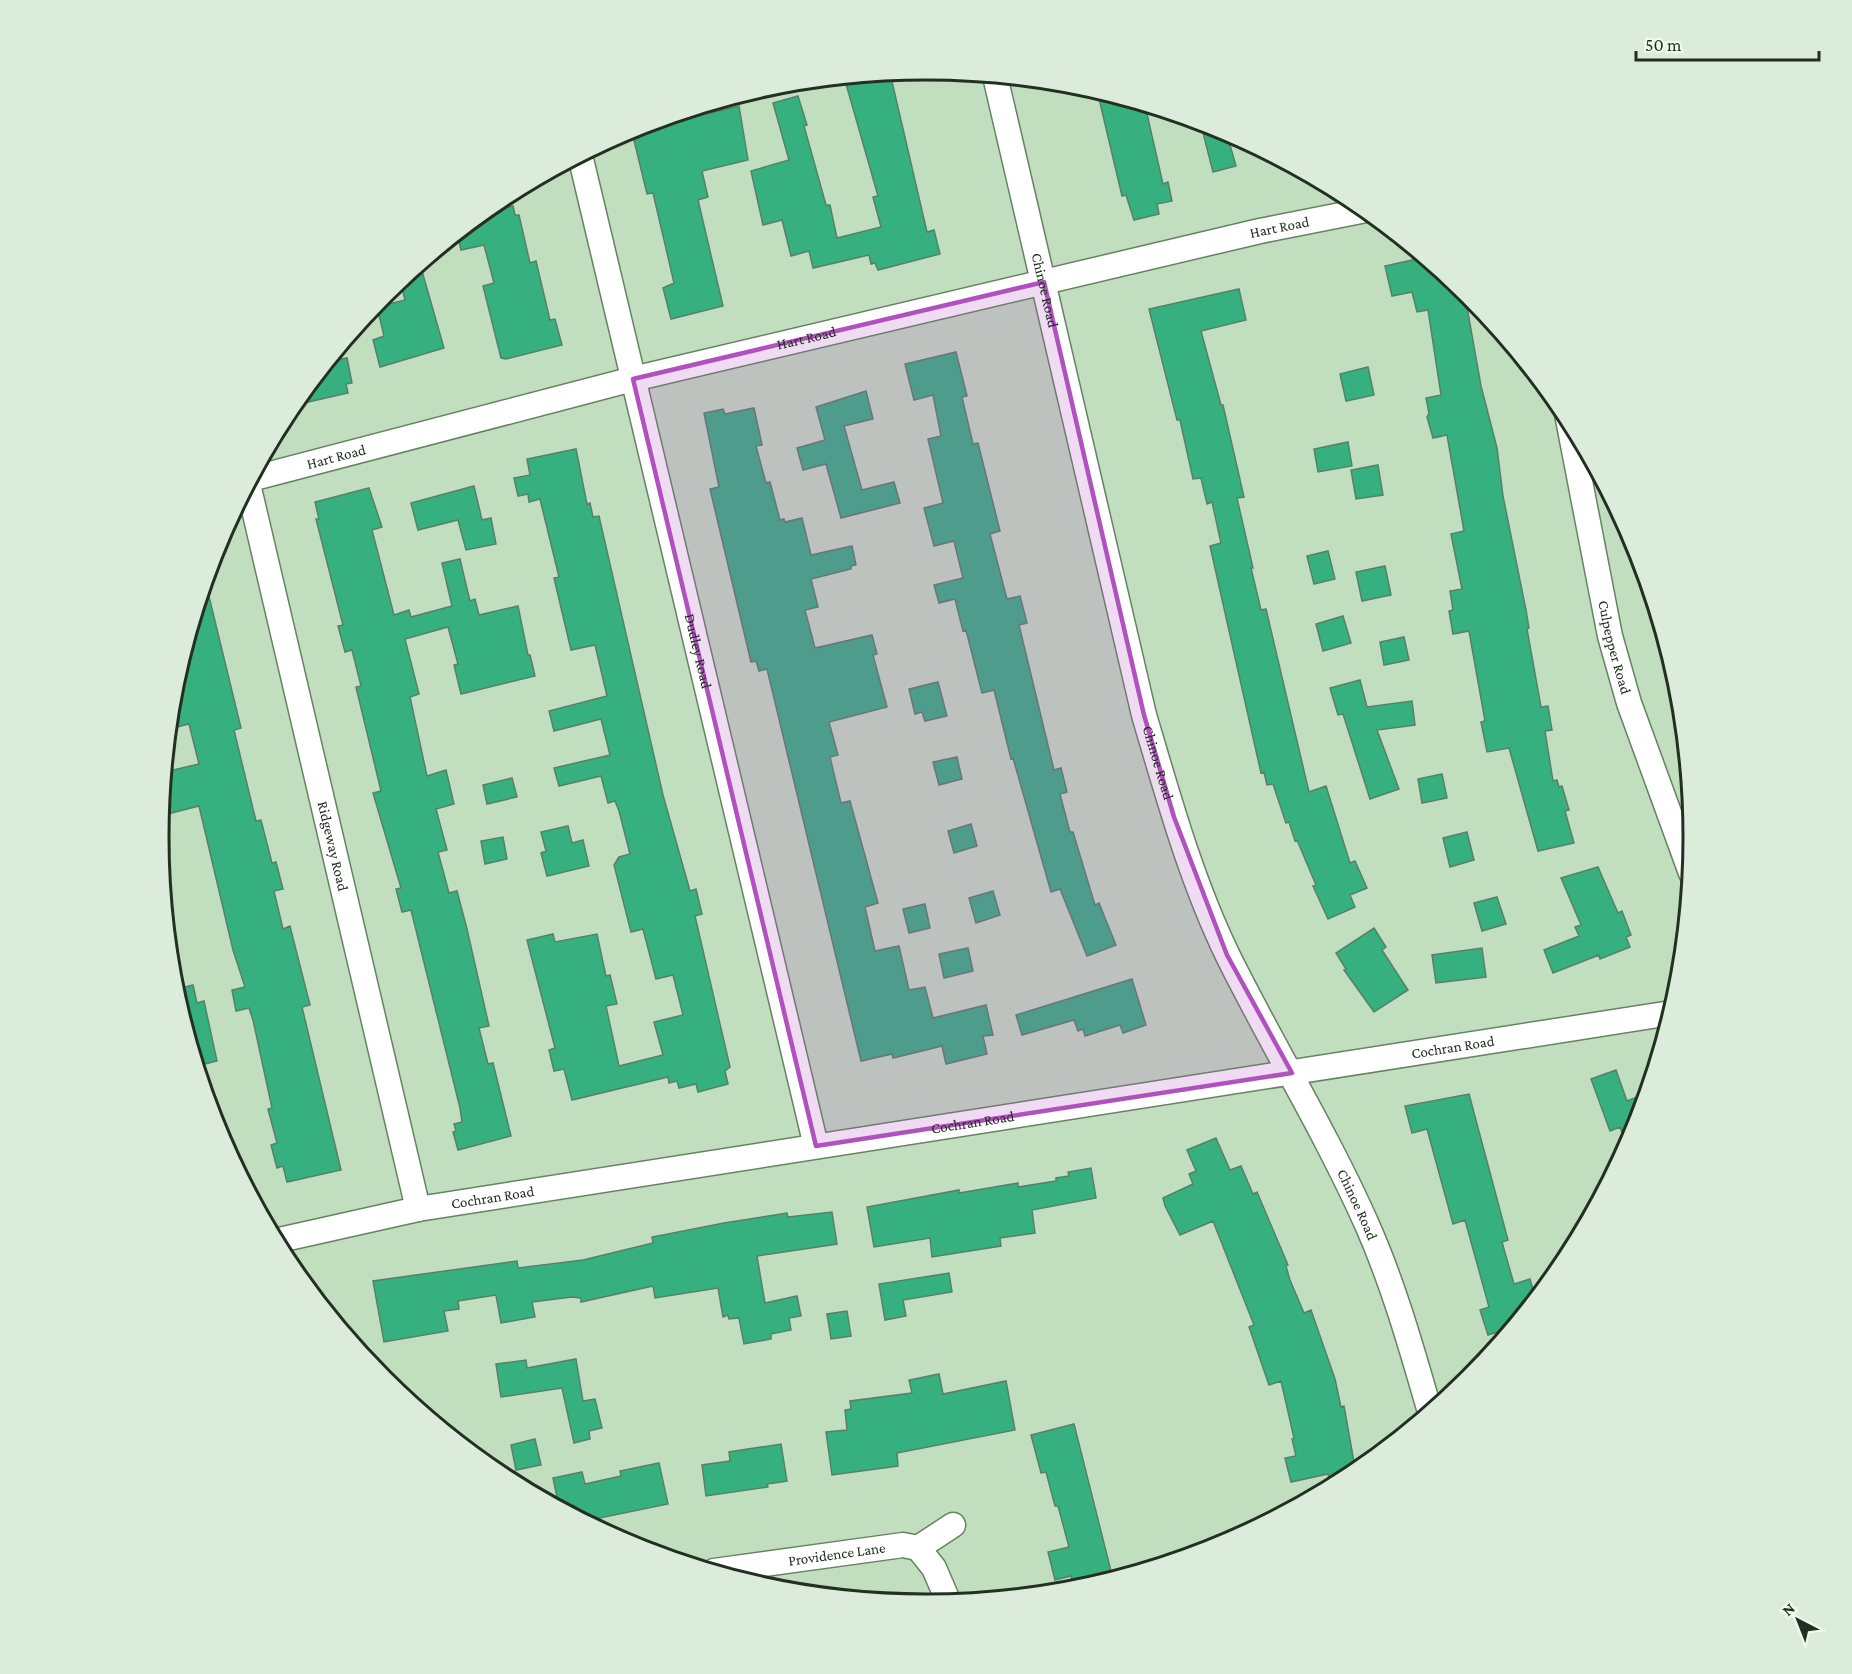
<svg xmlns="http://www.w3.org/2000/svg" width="1852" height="1674" font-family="'Crimson Pro',serif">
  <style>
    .building { fill: #36b07f; stroke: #56806b; stroke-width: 1.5 }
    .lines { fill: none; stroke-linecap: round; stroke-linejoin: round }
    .minor-casing { stroke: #668263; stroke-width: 27 }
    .minor { stroke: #fff; stroke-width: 24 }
    .marked { fill: #af52bd; fill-opacity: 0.2; stroke: #af52bd; stroke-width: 4.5; stroke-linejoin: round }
    .labels { text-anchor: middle; stroke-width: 4.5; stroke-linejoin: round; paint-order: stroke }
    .street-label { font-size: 15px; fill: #232f22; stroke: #ecfcea }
    .rim { fill: none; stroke: #232f22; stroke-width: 3 }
  </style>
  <rect width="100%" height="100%" fill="#c1dfbe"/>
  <path class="building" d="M 890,73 L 927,232 L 934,230 L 940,254 L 878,270 L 875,263 L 871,264 L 869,255 L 813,268 L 809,251 L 791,256 L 782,220 L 763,225 L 751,171 L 789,160 L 773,103 L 798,96 L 807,125 L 804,126 L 826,205 L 830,205 L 837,238 L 881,227 L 873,197 L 878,196 L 844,77 Z
    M 1097,90 L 1145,105 L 1163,184 L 1168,182 L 1172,201 L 1157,204 L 1159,214 L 1134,220 L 1126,195 L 1122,196 Z
    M 739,106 L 748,160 L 702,171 L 708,197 L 698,200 L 723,306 L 671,319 L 663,288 L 674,283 L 653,193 L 647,194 L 632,132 L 637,131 L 636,126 L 679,113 L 681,120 Z
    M 1200,121 L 1226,131 L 1236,166 L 1213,172 Z
    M 513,206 L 515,215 L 519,215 L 530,263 L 536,261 L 550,320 L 555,319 L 562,345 L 506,359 L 501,358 L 483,286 L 494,283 L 484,245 L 461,250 L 457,233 L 482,213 Z
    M 1425,257 L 1464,290 L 1481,386 L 1497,448 L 1503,496 L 1526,610 L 1529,628 L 1527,629 L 1541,707 L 1548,706 L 1552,730 L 1545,731 L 1553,781 L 1557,780 L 1559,787 L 1562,786 L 1569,810 L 1565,811 L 1574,843 L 1538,851 L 1509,748 L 1487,752 L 1481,722 L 1485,721 L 1469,631 L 1453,634 L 1449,611 L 1453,610 L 1450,591 L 1462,589 L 1451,534 L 1464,531 L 1447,435 L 1433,438 L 1427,417 L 1429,413 L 1426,398 L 1441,395 L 1428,310 L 1417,312 L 1412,292 L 1392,296 L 1385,266 Z
    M 422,271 L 444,348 L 380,367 L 373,340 L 384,336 L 377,307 L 405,300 L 400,280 L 406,275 Z
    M 1239,289 L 1246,320 L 1201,331 L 1221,405 L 1223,405 L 1244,497 L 1237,498 L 1253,568 L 1251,568 L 1261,610 L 1266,609 L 1309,792 L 1326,786 L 1350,863 L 1355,861 L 1367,888 L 1350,895 L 1355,907 L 1328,919 L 1313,886 L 1316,885 L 1297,840 L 1295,841 L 1289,822 L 1286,823 L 1273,784 L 1267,785 L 1264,772 L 1261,773 L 1210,546 L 1221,543 L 1212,502 L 1207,504 L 1201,478 L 1193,479 L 1180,420 L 1177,420 L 1149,309 Z
    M 956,352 L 967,396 L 962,397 L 973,444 L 978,443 L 1000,531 L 990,534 L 1007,599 L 1020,596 L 1027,623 L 1019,625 L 1054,770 L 1061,768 L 1067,792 L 1060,794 L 1070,832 L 1073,832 L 1095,905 L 1099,903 L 1116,945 L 1087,956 L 1060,889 L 1051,892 L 1013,758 L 1011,759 L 994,690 L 982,693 L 966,630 L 963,631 L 955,599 L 939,603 L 934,585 L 963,578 L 954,541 L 934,546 L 924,508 L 943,503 L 928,439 L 941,436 L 933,395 L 914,400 L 905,364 Z
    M 347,358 L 352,383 L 346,384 L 348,393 L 291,406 L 327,362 Z
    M 1368,367 L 1374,395 L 1346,401 L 1340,374 Z
    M 866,391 L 873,419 L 844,426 L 862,490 L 894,482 L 900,503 L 841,518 L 826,464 L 803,470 L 797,448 L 825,440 L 816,407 Z
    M 754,408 L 762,445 L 756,446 L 766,483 L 770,482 L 780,520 L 784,519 L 785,522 L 802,518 L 811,555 L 852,546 L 856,565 L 851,566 L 851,569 L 811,579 L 818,607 L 805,610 L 815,648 L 872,635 L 877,654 L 873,655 L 887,707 L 829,722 L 838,755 L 830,757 L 841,803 L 850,801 L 878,903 L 865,907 L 875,951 L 899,946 L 909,990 L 925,987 L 933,1018 L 986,1005 L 993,1035 L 983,1036 L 987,1054 L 946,1064 L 942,1046 L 893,1058 L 892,1054 L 861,1061 L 767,669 L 759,671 L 756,661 L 751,662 L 710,489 L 719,487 L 704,413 L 723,409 L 725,414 Z
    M 1348,442 L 1352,466 L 1318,472 L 1314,449 Z
    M 576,449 L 587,504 L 590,503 L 593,517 L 599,516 L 663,795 L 690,891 L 696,889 L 702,914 L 695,916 L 730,1067 L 725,1071 L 728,1084 L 698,1092 L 696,1084 L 679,1088 L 677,1081 L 669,1083 L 668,1077 L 572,1100 L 564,1069 L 554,1071 L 549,1050 L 555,1048 L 527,940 L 553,934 L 555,942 L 597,934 L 606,976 L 610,975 L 617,1004 L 606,1006 L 619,1066 L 663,1055 L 654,1022 L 683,1015 L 673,975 L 656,979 L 643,929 L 631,932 L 614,865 L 619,857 L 630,854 L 619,811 L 615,801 L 608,803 L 601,776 L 559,786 L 554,768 L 610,755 L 601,719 L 554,731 L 549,711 L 607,696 L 595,645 L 571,650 L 554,578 L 559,577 L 540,499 L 529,502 L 528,494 L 518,496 L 514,478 L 530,475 L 527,459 Z
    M 1378,465 L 1383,495 L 1356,499 L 1351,470 Z
    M 474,486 L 482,520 L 491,518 L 496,544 L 466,550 L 458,520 L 418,530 L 411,503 Z
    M 369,488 L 382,527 L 372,530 L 394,615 L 409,610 L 411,617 L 452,606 L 442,563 L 460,559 L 470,601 L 475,599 L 479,615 L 518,606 L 528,655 L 530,655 L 535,676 L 461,694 L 454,665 L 458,664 L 448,627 L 405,639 L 419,694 L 410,697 L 427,776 L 446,770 L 454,804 L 436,809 L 447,850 L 438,852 L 449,893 L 457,891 L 467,929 L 489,1026 L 479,1028 L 488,1064 L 493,1063 L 511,1136 L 458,1150 L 453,1132 L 456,1131 L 454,1124 L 462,1122 L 460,1108 L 411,910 L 402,912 L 396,889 L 401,888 L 373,793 L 381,791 L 356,687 L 361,686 L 352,650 L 345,652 L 338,626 L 343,625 L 316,519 L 319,519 L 315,502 Z
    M 1328,551 L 1335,579 L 1314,584 L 1307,556 Z
    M 1385,566 L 1391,595 L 1362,601 L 1356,572 Z
    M 205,580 L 241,728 L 234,730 L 256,821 L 261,820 L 272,863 L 276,862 L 283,889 L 274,891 L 283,929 L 290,926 L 310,1005 L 302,1007 L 341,1170 L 287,1182 L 283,1166 L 277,1168 L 271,1145 L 277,1143 L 268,1109 L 272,1108 L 253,1020 L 249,1008 L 236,1011 L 232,990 L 245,987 L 233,950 L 199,806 L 160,816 L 164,772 L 199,764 L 189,724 L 169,729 L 173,687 Z
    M 1343,616 L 1351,643 L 1323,651 L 1316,624 Z
    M 1404,637 L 1409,660 L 1384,665 L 1380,642 Z
    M 1360,680 L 1367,707 L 1412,701 L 1415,725 L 1377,730 L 1399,789 L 1370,799 L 1343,714 L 1338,715 L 1330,688 Z
    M 938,682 L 947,716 L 925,721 L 922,712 L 915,714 L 909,689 Z
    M 957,757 L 962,779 L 939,785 L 933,762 Z
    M 1442,774 L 1447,798 L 1422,803 L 1418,779 Z
    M 512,778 L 517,797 L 487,804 L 483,785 Z
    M 971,824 L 977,846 L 954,853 L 948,831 Z
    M 568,826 L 572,843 L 583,840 L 589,866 L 547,876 L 541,853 L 546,851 L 541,832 Z
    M 1467,832 L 1474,860 L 1450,867 L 1443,838 Z
    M 503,837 L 507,859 L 485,864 L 481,841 Z
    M 1598,867 L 1618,913 L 1622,911 L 1631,935 L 1626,937 L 1630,947 L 1600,959 L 1599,955 L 1553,973 L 1544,950 L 1579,936 L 1575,927 L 1581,925 L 1561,878 Z
    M 993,891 L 1000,915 L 976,923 L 969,898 Z
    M 1497,897 L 1506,924 L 1482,931 L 1474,903 Z
    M 925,904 L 930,928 L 909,933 L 903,909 Z
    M 1374,928 L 1386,947 L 1382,950 L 1408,990 L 1374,1012 L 1344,970 L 1346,969 L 1336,953 Z
    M 968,948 L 973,971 L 944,978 L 939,954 Z
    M 1482,948 L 1486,977 L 1436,983 L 1432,955 Z
    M 1132,979 L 1146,1025 L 1123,1033 L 1120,1025 L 1085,1036 L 1083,1029 L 1078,1031 L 1074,1020 L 1022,1035 L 1016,1015 Z
    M 193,985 L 197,1003 L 204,1001 L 217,1061 L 197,1066 L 174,990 Z
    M 1616,1070 L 1627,1101 L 1647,1093 L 1635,1131 L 1627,1146 L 1620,1127 L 1610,1131 L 1591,1079 Z
    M 1469,1094 L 1508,1240 L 1502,1242 L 1514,1284 L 1530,1279 L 1536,1299 L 1513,1327 L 1488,1335 L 1480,1310 L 1489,1307 L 1465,1220 L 1453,1224 L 1427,1129 L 1412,1133 L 1405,1106 Z
    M 1216,1138 L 1230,1170 L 1241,1166 L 1253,1194 L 1257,1192 L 1288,1265 L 1286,1266 L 1290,1280 L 1304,1313 L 1311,1310 L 1335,1379 L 1341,1407 L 1344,1406 L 1356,1473 L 1331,1487 L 1328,1474 L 1291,1482 L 1285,1458 L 1296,1456 L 1292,1439 L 1294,1438 L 1281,1381 L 1269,1385 L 1249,1327 L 1254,1325 L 1213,1221 L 1180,1235 L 1165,1206 L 1163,1198 L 1193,1184 L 1189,1174 L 1196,1171 L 1187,1150 Z
    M 1091,1168 L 1096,1198 L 1032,1210 L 1035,1233 L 1000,1238 L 1001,1246 L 932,1257 L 930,1238 L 874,1247 L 867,1207 L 959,1190 L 959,1193 L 1018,1183 L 1018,1187 L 1056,1181 L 1056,1178 L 1069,1176 L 1068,1172 Z
    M 832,1212 L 837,1244 L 757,1256 L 765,1303 L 797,1296 L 801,1316 L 789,1318 L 791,1330 L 771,1334 L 771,1339 L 744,1344 L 739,1318 L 729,1319 L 728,1315 L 723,1317 L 718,1288 L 655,1298 L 653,1286 L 581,1302 L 581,1298 L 572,1297 L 532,1302 L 535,1317 L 501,1323 L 496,1295 L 458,1301 L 459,1309 L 444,1311 L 448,1331 L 384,1342 L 373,1281 L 517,1261 L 518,1268 L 583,1260 L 653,1243 L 652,1237 L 724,1223 L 787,1213 L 788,1217 Z
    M 949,1273 L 952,1292 L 903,1300 L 906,1316 L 885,1320 L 879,1284 Z
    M 847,1311 L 851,1336 L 831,1339 L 827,1314 Z
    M 576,1359 L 583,1401 L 595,1399 L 602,1428 L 589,1431 L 590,1439 L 574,1443 L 562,1388 L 501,1397 L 496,1364 L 526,1360 L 527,1368 Z
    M 939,1374 L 943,1394 L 1006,1381 L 1015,1430 L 897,1453 L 898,1466 L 832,1475 L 826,1432 L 847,1430 L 845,1410 L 851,1409 L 850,1401 L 912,1393 L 909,1380 Z
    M 1074,1424 L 1113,1579 L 1074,1590 L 1071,1576 L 1055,1580 L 1048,1552 L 1069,1547 L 1058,1506 L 1055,1506 L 1046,1472 L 1041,1473 L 1031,1435 Z
    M 535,1439 L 541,1465 L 516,1470 L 511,1445 Z
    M 781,1444 L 787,1481 L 767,1484 L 768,1487 L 706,1496 L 702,1465 L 730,1461 L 729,1452 Z
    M 659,1463 L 668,1504 L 585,1521 L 559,1507 L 553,1478 L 582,1472 L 585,1484 L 621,1476 L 620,1471 Z"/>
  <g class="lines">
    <defs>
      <g id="minor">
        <path id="s1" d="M 995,76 L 1144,715 C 1168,796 1191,880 1228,956 C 1273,1047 1327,1134 1368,1227 C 1394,1286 1412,1350 1430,1412"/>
        <path id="s2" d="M 580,155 L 816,1146"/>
        <path id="s3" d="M 1567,414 L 1610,636 L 1629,703 L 1691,873"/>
        <path id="s4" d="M 251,479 L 633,379 L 1260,231 L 1366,210"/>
        <path id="s5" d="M 248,484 L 418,1209"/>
        <path id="s6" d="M 275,1241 L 418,1209 L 1671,1013"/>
        <path d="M 918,1548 L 934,1568 L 949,1603"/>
        <path id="s7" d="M 714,1571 L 903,1545 L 918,1548 L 953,1525"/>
      </g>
    </defs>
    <use href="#minor" class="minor-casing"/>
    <use href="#minor" class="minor"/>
  </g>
  <path class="marked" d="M 1044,282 L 1144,715 L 1174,817 L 1227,955 L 1292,1073 L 816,1146 L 633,379 Z"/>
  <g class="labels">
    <g class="street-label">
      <text dy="5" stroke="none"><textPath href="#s4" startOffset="1059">Hart Road</textPath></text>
      <text dy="5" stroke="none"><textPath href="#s1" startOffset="220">Chinoe Road</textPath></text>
      <text dy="5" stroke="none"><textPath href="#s4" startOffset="573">Hart Road</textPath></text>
      <text dy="5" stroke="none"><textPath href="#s4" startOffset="88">Hart Road</textPath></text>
      <text dy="5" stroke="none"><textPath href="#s3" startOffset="238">Culpepper Road</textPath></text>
      <text dy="5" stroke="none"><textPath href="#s2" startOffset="510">Dudley Road</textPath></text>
      <text dy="5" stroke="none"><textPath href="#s1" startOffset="706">Chinoe Road</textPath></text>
      <text dy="5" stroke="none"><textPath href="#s5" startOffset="372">Ridgeway Road</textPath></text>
      <text dy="5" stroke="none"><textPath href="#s6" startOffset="1194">Cochran Road</textPath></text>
      <text dy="5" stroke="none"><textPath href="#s6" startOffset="708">Cochran Road</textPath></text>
      <text dy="5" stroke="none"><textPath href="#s6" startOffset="222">Cochran Road</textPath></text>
      <text dy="5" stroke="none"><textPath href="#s1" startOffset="1192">Chinoe Road</textPath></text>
      <text dy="5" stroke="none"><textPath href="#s7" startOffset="124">Providence Lane</textPath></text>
    </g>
  </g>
  <path d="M0 0H1852V1674H0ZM169 837a757 757 0 1 1 1514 0a757 757 0 1 1-1514 0Z" fill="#dcecda" fill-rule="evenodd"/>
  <path class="rim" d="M169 837a757 757 0 1 1 1514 0a757 757 0 1 1-1514 0Z"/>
  <g transform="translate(1798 1620) rotate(318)" stroke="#ecfcea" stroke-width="4.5" paint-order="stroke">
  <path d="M0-4.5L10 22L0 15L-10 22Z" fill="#232f22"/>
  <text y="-9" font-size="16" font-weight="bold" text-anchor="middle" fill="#232f22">N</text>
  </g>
  <path d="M1636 51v9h183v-9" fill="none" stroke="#232f22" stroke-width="3"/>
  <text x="1645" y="51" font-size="18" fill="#232f22" stroke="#ecfcea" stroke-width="4.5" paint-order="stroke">50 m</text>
</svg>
